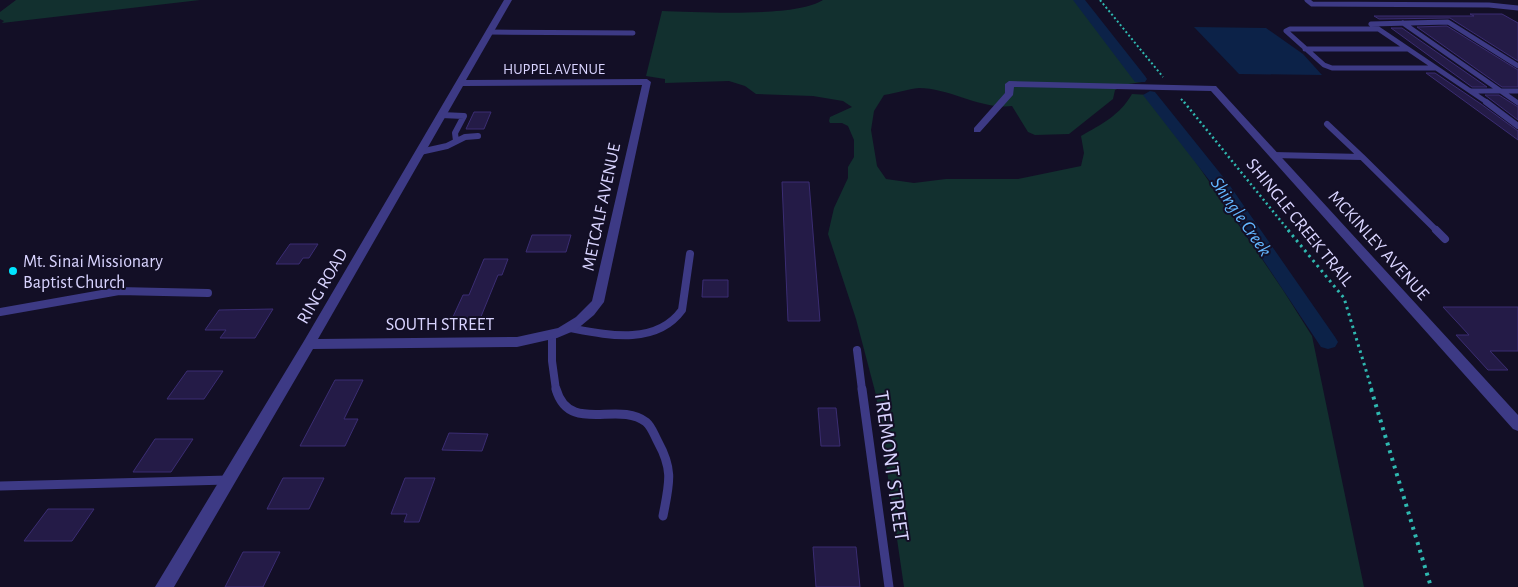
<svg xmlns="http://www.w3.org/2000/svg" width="1518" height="587" font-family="'Alegreya Sans',sans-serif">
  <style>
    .green { fill: #12302f }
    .water { fill: #0c2248 }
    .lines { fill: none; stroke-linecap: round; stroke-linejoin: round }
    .canal { fill: #0c2248; fill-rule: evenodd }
    .building { fill: #241b47; stroke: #3b2d73 }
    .path-far3 { stroke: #2fb8b0; stroke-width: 2; stroke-dasharray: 2 2.5; stroke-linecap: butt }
    .path-far2 { stroke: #2fb8b0; stroke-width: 2.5; stroke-dasharray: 2 3; stroke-linecap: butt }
    .path-far1 { stroke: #2fb8b0; stroke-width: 3; stroke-dasharray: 2.5 4; stroke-linecap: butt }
    .path { stroke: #2fb8b0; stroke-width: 4; stroke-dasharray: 3 5; stroke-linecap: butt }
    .service-far3 { stroke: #3d3a85; stroke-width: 5 }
    .service-far2 { stroke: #3d3a85; stroke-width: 6 }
    .service-far1 { stroke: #3d3a85; stroke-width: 8 }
    .service { stroke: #3d3a85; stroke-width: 9 }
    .minor { fill: #3d3a85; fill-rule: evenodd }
    .poi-dot { fill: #00e5ff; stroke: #130f26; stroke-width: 2 }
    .labels { text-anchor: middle; stroke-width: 4; stroke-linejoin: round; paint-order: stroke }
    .far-street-label { font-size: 15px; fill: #d9d4ff; stroke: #130f26 }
    .street-label { font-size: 18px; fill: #d9d4ff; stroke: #130f26 }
    .poi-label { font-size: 18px; fill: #d9d4ff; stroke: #130f26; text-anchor: start }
    .water-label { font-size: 19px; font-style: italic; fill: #62b6ff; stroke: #130f26 }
    .near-street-label { font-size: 21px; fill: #d9d4ff; stroke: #130f26 }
  </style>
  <rect width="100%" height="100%" fill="#130f26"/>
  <path class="green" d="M 16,0 L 200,0 L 2,23 L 4,21 L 0,19 L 0,12 Z
    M 823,0 L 1079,0 L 1142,82 L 1129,84 L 1115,90 L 1113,99 L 1069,134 L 1035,135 L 1028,132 L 1012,106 C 981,110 950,88 919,88 C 908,89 896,93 884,95 L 874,111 L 871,130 L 877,166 L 886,179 L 914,183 L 946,179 L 1018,179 L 1081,166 L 1084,153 L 1081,136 C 1102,124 1120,115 1132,94 L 1150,95 L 1283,290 L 1312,336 L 1364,587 L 904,587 L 876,395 L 856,319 L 828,234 L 834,208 L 848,178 L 848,167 L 854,157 L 854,140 L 848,126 L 842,123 L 830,123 L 829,121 L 830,117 L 852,107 L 843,101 L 813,96 L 756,94 L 745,86 L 729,81 L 665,83 L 665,79 L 646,76 L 662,11 C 697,12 796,18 823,0 Z"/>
  <path class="water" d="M 1194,27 L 1266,28 L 1303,54 L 1322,75 L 1239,74 Z"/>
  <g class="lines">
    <path class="canal" d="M 1073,0 L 1085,0 L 1145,76 L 1147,79 L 1145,82 L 1135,82 Z
      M 1150,91 L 1155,92 L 1228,183 L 1335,337 L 1338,342 L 1335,347 L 1328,349 L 1321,347 L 1216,189 L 1143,95 Z"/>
  </g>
  <path class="building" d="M 1470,14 L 1502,14 L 1518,23 L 1518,61 L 1450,18 L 1379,19 L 1374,16 L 1474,16 Z
    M 1447,26 L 1518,70 L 1518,87 L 1502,87 L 1417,27 Z
    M 1391,28 L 1402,28 L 1487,87 L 1472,87 Z
    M 1426,73 L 1435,73 L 1481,104 L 1518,131 L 1518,140 Z
    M 1485,95 L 1499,95 L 1518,107 L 1518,120 Z
    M 474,112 L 491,112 L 484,129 L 466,129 Z
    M 782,182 L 809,182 L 820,321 L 788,321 Z
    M 532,235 L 571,235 L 566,252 L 526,252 Z
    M 290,244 L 318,244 L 309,258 L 303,258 L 299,264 L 276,264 Z
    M 484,259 L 508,259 L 502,275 L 498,275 L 480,319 L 452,319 L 463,295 L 469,295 Z
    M 703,280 L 728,280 L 728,297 L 702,297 Z
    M 1443,307 L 1518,307 L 1518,351 L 1490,351 L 1508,370 L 1488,370 L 1456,335 L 1469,335 Z
    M 273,309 L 255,338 L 220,338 L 226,330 L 205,330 L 219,310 Z
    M 187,371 L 223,371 L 204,399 L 167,399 Z
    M 335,380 L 363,380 L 344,419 L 358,419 L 345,446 L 300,446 Z
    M 818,408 L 836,408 L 840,446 L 821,446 Z
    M 449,433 L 488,434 L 482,451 L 442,450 Z
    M 155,439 L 193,439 L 171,472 L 133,472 Z
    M 283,478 L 324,478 L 309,509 L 267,509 Z
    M 405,478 L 435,478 L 419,522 L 404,522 L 407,514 L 391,514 Z
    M 48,509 L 94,509 L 72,541 L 24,541 Z
    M 813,547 L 856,547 L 860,587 L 816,587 Z
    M 243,552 L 280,552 L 263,587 L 225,587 Z"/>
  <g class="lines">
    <path class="path-far3" d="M 1100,0 L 1163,77
      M 1181,99 L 1185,103"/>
    <path class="path-far2" d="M 1184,102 L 1289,231"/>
    <path class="path-far1" d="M 1288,230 L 1344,298 L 1372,390"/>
    <path class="path" d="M 1371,389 L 1431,587"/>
    <path class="service-far3" d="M 1307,0 L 1312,4 L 1489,5 L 1518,8
      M 1403,23 L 1518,103
      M 1378,29 L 1290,29 L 1286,31 L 1324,65 L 1332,68 L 1436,68
      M 489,32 L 633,33
      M 1305,49 L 1408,49
      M 1471,91 L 1518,91
      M 1488,103 L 1371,24 L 1448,22 L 1518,66"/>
    <path class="service-far2" d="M 1486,102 L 1518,126
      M 441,115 L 464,116 L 455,133 L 456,141
      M 1327,124 L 1362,157
      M 420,152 L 447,146 L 465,137 L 478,136
      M 1273,155 L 1362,157 L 1437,231"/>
    <path class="service-far1" d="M 1436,230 L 1445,239
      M 0,312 L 119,291 L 208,293
      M 570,328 C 607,335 656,346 682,310 L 690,254
      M 552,335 L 552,361 L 556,390
      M 857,350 L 862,390"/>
    <path class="service" d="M 556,389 C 569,435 618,400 646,422 C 652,427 654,435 658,442 C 674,471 669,484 663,516
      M 862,389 L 889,587
      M 0,486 L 228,480"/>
    <path class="minor" d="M 504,0 L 512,0 L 466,80 L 647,79 L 651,82 L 604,302 L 594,315 L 576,330 L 557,338 L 517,347 L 313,349 L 174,587 L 155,587 L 304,341 ZM 642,85 L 592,301 L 576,317 L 558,328 L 517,337 L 318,339 L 463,86 Z
      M 1009,81 L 1216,86 L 1518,415 L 1518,431 L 1513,429 L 1211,91 L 1014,87 L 1013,95 L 980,132 L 974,132 L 974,128 L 1005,93 L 1005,84 Z"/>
  </g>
  <circle class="poi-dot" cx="13" cy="271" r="5"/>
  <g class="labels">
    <g class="far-street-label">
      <text x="554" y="74">HUPPEL AVENUE</text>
    </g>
    <g class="street-label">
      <text transform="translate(601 207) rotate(-78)" y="6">METCALF AVENUE</text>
      <text transform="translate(1300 222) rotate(51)" y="6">SHINGLE CREEK TRAIL</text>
      <text transform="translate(1379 245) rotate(48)" y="6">MCKINLEY AVENUE</text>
      <text transform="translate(322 286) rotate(-60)" y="6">RING ROAD</text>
      <text x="440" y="330">SOUTH STREET</text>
    </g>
    <g class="poi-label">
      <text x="23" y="267">Mt. Sinai Missionary<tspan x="23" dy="21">Baptist Church</tspan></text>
    </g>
    <g class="water-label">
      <text transform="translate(1242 216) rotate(55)" y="7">Shingle Creek</text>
    </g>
    <g class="near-street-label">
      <text transform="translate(892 466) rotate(82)" y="7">TREMONT STREET</text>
    </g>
  </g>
</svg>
